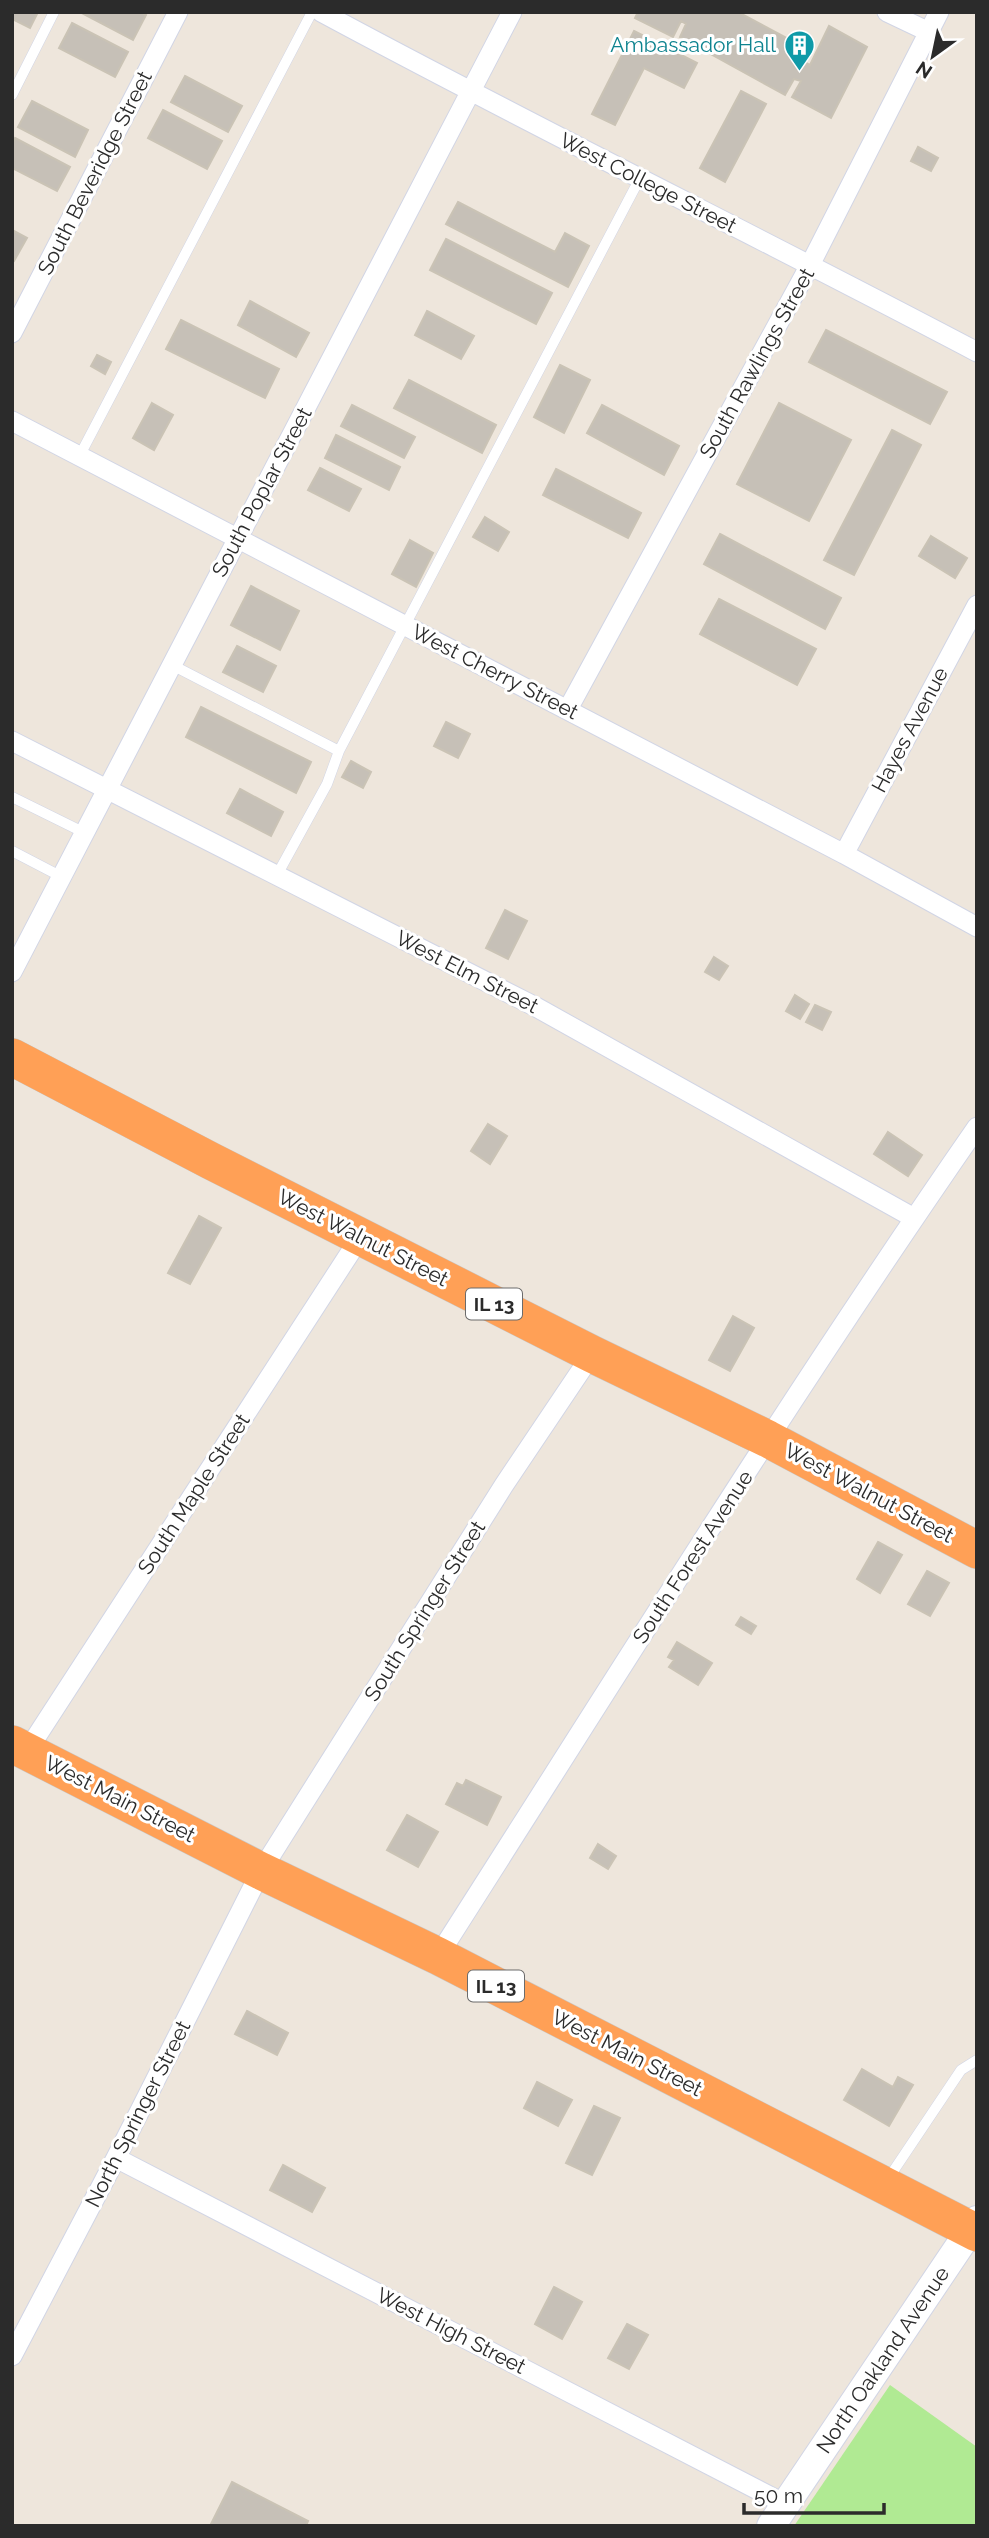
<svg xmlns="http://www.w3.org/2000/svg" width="989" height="2538" font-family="Raleway,sans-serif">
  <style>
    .green { fill: #b0ea93 }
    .building { fill: #c6c0b7; stroke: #cac3b5; stroke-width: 2 }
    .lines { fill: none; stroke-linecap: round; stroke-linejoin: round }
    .lane-casing { stroke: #d1d5e5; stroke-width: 11 }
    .street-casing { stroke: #d1d5e5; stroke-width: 21 }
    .secondary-casing { stroke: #d1d5e5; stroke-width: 30 }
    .highway-casing { stroke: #c8c8c8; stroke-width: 38 }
    .lane { stroke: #fff; stroke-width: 10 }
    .street { stroke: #fff; stroke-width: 19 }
    .secondary { stroke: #fff; stroke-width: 28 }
    .highway { stroke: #ffa056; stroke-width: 37 }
    .labels { text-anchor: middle; stroke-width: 6; stroke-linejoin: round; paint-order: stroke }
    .shield { fill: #fff; stroke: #6b6b6b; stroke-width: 2 }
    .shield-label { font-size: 19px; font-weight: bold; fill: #2b2b2b }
    .culture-label { font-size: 21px; fill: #0d838f; stroke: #fff; text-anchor: end }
    .street-label { font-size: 21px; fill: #2b2b2b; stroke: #fff }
  </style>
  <rect width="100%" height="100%" fill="#eee6dc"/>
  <path class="green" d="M 890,2385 L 977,2447 L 977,2526 L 794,2526 Z"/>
  <path class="building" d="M 12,12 L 38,12 L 30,28 L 12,19 Z
    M 80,12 L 140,12 L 146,15 L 133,40 Z
    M 638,12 L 738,12 L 809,50 L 803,61 L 810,65 L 829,26 L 867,47 L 831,118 L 792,97 L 801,81 L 794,79 L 785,95 L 680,37 L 686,24 L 681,21 L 673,37 L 635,18 Z
    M 72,23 L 128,52 L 115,77 L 59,48 Z
    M 634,31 L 697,63 L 684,88 L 644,68 L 615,125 L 592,114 Z
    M 185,76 L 242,106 L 228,132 L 171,102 Z
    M 741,91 L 766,104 L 725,182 L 700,168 Z
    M 32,101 L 88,130 L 75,157 L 18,127 Z
    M 163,110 L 222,141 L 207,169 L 148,138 Z
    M 15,138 L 70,167 L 57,191 L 12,168 L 12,144 Z
    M 918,147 L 938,158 L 931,171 L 911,161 Z
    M 458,202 L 555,252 L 565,233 L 589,246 L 568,287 L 446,224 Z
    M 12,230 L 27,238 L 14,261 L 12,260 Z
    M 446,239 L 552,293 L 536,324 L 430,270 Z
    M 250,301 L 309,333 L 296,357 L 238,325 Z
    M 427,311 L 474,336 L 461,359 L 415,335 Z
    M 181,320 L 279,369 L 265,398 L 166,349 Z
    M 826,330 L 947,392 L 930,424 L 809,362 Z
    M 97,355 L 111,362 L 105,374 L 91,366 Z
    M 560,365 L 590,380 L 564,433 L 534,417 Z
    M 409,380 L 496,425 L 482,453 L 394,408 Z
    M 152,403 L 173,415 L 154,450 L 133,438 Z
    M 779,403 L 851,440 L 809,521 L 737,484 Z
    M 352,405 L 415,437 L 404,458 L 341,426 Z
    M 602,405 L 679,446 L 664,475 L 587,433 Z
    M 892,430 L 921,445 L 854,575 L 824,560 Z
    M 336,435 L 400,467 L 389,490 L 325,458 Z
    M 320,468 L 361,489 L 349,511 L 308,490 Z
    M 556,469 L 641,513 L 628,538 L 543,495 Z
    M 485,517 L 509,532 L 498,551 L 473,537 Z
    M 720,534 L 841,598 L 825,629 L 704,564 Z
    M 931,536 L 967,558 L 955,578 L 919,556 Z
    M 410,540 L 433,553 L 416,587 L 392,574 Z
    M 251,586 L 299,611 L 280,650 L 231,625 Z
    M 719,599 L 816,649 L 797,685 L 700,634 Z
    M 237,646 L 276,666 L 263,692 L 223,672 Z
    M 201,707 L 311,762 L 296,793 L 186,737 Z
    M 446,722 L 470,734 L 458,758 L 434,746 Z
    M 351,761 L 371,772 L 363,788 L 342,777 Z
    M 240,789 L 283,812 L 271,836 L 227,813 Z
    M 505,910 L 527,921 L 508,959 L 486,948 Z
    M 714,957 L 728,966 L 719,980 L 705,972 Z
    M 795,995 L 809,1004 L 800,1019 L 786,1011 Z
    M 815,1005 L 831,1012 L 822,1030 L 806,1022 Z
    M 488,1124 L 507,1136 L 490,1164 L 471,1151 Z
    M 888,1132 L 922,1155 L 908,1176 L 874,1154 Z
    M 199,1216 L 221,1228 L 190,1284 L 168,1273 Z
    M 733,1316 L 754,1328 L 730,1371 L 709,1360 Z
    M 878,1542 L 902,1555 L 880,1593 L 857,1579 Z
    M 927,1571 L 949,1583 L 930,1616 L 908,1604 Z
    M 741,1617 L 756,1626 L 751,1634 L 736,1625 Z
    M 677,1642 L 712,1663 L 698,1685 L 669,1667 L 674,1660 L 668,1657 Z
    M 466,1780 L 501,1797 L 487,1825 L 446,1804 L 457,1783 L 463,1786 Z
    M 407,1815 L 438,1832 L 418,1867 L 387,1850 Z
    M 598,1844 L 616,1856 L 608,1869 L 590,1858 Z
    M 247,2011 L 288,2033 L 277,2055 L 235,2034 Z
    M 862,2069 L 893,2087 L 898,2077 L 913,2085 L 889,2126 L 844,2100 Z
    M 537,2082 L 572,2100 L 558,2126 L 524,2108 Z
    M 594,2106 L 620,2118 L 592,2175 L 566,2163 Z
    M 283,2165 L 325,2188 L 312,2212 L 270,2190 Z
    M 554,2287 L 582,2302 L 562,2339 L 535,2324 Z
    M 627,2324 L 648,2335 L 629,2369 L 608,2358 Z
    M 232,2482 L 308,2521 L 306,2526 L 210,2526 Z"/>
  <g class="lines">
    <defs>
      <path id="lane" d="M 12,95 L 54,12
        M 80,455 L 312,12
        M 172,665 L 339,751
        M 12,797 L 85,833
        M 12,851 L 62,877
        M 277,875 L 327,784 L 339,751 L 640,178
        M 888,2179 L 961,2070 L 977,2060"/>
      <path id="street" d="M 321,12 C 538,129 759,237 977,352
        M 887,12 L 929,32
        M 12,333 L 178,12
        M 12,421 L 844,854 L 977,927
        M 568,709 L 810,265 L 939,12
        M 12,741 L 536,1007 L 914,1218
        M 844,854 L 977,605
        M 12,972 L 512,12
        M 27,1751 L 361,1236
        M 438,1956 C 615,1679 789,1398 977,1127
        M 116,2158 L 785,2504
        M 12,2356 L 116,2158 L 261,1871 L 504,1485 L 592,1354"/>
      <path id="secondary" d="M 771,2526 L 977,2220"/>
      <path id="highway" d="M 12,1057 L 211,1161 L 592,1354 L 768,1439 L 977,1550
        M 12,1744 L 261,1871 L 438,1956 L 977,2233"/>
    </defs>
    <use href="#lane" class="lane-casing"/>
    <use href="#street" class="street-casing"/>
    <use href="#secondary" class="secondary-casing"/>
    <use href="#highway" class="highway-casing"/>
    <use href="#lane" class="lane"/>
    <use href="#street" class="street"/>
    <use href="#secondary" class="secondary"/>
    <use href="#highway" class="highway"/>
  </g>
  <defs>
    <symbol id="building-pin" viewBox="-11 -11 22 30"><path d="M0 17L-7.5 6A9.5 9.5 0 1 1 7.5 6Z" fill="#0f9aa8" stroke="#fff"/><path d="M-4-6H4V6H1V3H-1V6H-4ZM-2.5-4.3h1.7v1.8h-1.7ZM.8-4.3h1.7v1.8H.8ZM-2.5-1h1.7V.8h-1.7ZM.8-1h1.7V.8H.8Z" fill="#fff"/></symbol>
  </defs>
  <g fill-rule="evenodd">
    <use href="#building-pin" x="782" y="28" width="35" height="47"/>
  </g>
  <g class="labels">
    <g class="shield">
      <rect x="466" y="1288.5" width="56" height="31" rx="5"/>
      <rect x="468" y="1970.5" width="56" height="31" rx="5"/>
    </g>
    <g class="shield-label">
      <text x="494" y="1311">IL 13</text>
      <text x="496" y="1993">IL 13</text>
    </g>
    <g class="culture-label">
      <text x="776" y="52">Ambassador Hall</text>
    </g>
    <g class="street-label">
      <text transform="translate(95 173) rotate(-63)" y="7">South Beveridge Street</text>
      <text transform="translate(648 183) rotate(27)" y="7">West College Street</text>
      <text transform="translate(757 363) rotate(-61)" y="7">South Rawlings Street</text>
      <text transform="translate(262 492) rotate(-62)" y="7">South Poplar Street</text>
      <text transform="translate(495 672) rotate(27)" y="7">West Cherry Street</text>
      <text transform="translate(910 730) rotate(-62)" y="7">Hayes Avenue</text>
      <text transform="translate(467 972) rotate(27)" y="7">West Elm Street</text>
      <text transform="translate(363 1238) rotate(27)" y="7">West Walnut Street</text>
      <text transform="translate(869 1493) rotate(28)" y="7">West Walnut Street</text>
      <text transform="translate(194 1494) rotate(-57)" y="7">South Maple Street</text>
      <text transform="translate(693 1557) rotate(-57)" y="7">South Forest Avenue</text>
      <text transform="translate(425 1611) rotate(-58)" y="7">South Springer Street</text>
      <text transform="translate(120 1799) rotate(27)" y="7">West Main Street</text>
      <text transform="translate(627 2053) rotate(27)" y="7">West Main Street</text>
      <text transform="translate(138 2114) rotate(-63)" y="7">North Springer Street</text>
      <text transform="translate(451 2331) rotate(27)" y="7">West High Street</text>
      <text transform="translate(883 2360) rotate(-56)" y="7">North Oakland Avenue</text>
    </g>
  </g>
  <rect width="989" height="2538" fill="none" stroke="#2b2b2b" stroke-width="28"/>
  <g transform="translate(933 56) rotate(213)" stroke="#ffffff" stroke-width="5" paint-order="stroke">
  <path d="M0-5L12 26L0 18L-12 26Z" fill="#2b2b2b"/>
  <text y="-10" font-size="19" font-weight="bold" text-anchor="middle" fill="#2b2b2b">N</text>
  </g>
  <path d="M744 2503v10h140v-10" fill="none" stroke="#2b2b2b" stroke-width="3.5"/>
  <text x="754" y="2503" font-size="21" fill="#2b2b2b" stroke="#ffffff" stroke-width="5" paint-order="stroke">50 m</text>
</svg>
